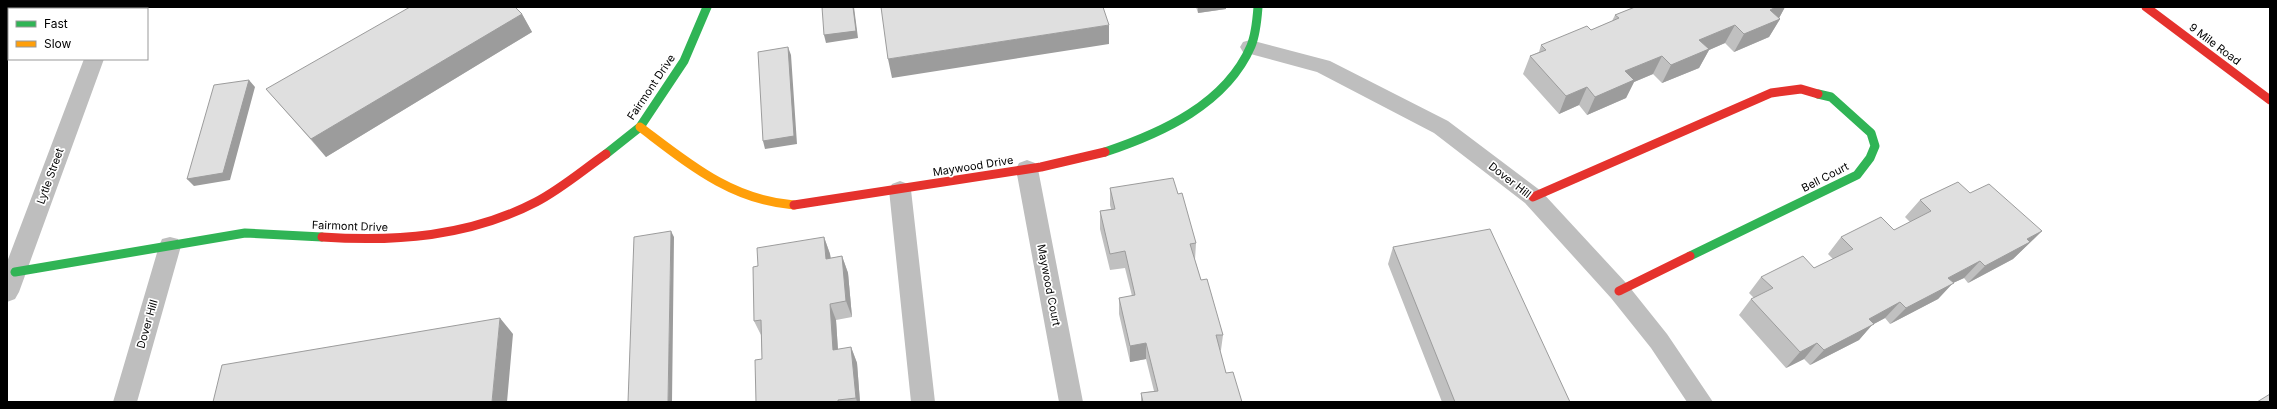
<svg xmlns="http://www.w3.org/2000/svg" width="2277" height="409" font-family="Inter,sans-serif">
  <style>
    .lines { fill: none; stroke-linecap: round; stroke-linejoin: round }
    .street { fill: #bebebe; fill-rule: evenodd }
    .fast { stroke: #30b455; stroke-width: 9 }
    .slow { stroke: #ff9f0a; stroke-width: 9 }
    .jam { stroke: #e5322d; stroke-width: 9 }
    .wall { fill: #c0c0c0 }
    .shaded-wall { fill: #9c9c9c }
    .building { fill: #dfdfdf; stroke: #9c9c9c }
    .labels { text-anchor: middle; stroke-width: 3.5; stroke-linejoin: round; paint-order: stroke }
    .street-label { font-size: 11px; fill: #000; stroke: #fff }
  </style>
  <rect width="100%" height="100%" fill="#fff"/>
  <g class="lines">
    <path class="street" d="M 103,7 L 123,7 L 122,9 L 102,9 Z
      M 1250,40 L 1330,61 L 1448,121 L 1541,191 L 1627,284 L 1667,334 L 1713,402 L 1687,402 L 1651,348 L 1611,298 L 1525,203 L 1434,133 L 1317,72 L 1243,52 L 1240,47 L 1243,42 Z
      M 84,59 L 104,59 L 19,292 L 15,299 L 7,302 L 7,262 Z
      M 1027,160 L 1035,163 L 1038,169 L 1083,402 L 1059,402 L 1016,169 L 1019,163 Z
      M 900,181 L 908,184 L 911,190 L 935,402 L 911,402 L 889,190 L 892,184 Z
      M 170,237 L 178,239 L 181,246 L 137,402 L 113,402 L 159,246 L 162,239 Z"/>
    <path class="fast" d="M 1105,152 C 1162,133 1226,104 1251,46 C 1256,34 1257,20 1258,7
      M 606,154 L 640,127 L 684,61 L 707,7
      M 1690,256 L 1857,175 L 1870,158 L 1875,146 L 1871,133 L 1831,97 L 1818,94
      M 15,272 L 245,233 L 322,237"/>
    <path class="slow" d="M 640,127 C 689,164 731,200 794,205"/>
    <path class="jam" d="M 2146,7 L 2270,100
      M 1533,197 L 1771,93 L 1801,89 L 1818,94
      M 794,205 L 1041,167 L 1105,152
      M 322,237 C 395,242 469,237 536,202 C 561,189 583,170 606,154
      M 1619,291 L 1690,256"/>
  </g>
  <path class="wall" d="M 1196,7 L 1226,7 L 1226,9 L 1198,13 Z
    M 1635,7 L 1785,7 L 1779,18 L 1780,19 L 1769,37 L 1734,52 L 1725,43 L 1709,50 L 1699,68 L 1662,83 L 1653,74 L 1634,82 L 1626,98 L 1587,115 L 1579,105 L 1559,114 L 1523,74 L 1530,56 L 1539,52 L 1541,45 L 1591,30 L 1612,21 L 1615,15 Z
    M 522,14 L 532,32 L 326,157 L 266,89 Z
    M 1110,188 L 1178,194 L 1196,243 L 1195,260 L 1201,280 L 1223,335 L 1221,350 L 1220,351 L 1226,373 L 1242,402 L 1141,402 L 1141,393 L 1154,391 L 1146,359 L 1130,362 L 1119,314 L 1119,298 L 1132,296 L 1125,268 L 1110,270 L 1100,229 L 1100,211 L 1111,209 L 1110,205 Z
    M 1970,193 L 2042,231 L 2013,259 L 1968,283 L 1964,278 L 1953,283 L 1938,299 L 1890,324 L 1885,318 L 1872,325 L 1859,340 L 1810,365 L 1804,359 L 1786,368 L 1739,315 L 1751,299 L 1754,298 L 1749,293 L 1761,277 L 1814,268 L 1833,259 L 1828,254 L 1841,237 L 1894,230 L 1910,222 L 1905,217 L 1920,200 Z
    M 824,237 L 830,254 L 831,258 L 842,256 L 848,273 L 852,317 L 836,320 L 838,350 L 851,347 L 857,363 L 860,402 L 756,402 L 762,359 L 761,335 L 754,321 L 758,266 Z
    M 1393,247 L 1570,402 L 1442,402 L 1388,264 Z"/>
  <path class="shaded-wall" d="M 853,7 L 854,7 L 858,38 L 826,43 L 824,35 Z
    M 1198,7 L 1226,7 L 1226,9 L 1198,13 Z
    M 1776,7 L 1785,7 L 1778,20 L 1780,19 L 1769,37 L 1734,52 L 1744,34 L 1770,10 Z
    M 522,14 L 532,32 L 326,157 L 311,139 Z
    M 1109,25 L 1109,44 L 892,78 L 888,59 Z
    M 1735,25 L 1725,43 L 1709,50 L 1699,68 L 1662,83 L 1671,65 L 1699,40 Z
    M 788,47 L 791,55 L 797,144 L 765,149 L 763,141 Z
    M 1662,56 L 1653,74 L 1634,82 L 1626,98 L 1587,115 L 1595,97 L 1625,71 Z
    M 249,80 L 255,87 L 230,180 L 194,186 L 187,179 Z
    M 1587,87 L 1579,105 L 1559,114 L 1566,96 Z
    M 671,231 L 674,237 L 672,402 L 668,402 Z
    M 2042,231 L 2013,259 L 1968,283 L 1985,266 L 2027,239 Z
    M 824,237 L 830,254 L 832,276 L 826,259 Z
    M 842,256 L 848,273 L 852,317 L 846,301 Z
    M 1980,261 L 1964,278 L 1953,283 L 1938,299 L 1890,324 L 1906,308 L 1948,278 Z
    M 1900,302 L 1885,318 L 1872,325 L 1859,340 L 1810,365 L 1824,350 L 1869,319 Z
    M 830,304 L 836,320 L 839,366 L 833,350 Z
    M 500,318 L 513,334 L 507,402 L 492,402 Z
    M 1146,343 L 1146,359 L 1130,362 L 1130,346 Z
    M 1817,343 L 1804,359 L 1786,368 L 1800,352 Z
    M 851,347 L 857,363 L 860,402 L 857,402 L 856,398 Z"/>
  <path class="building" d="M 410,7 L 515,7 L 522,14 L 311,139 L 266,89 Z
    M 822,7 L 853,7 L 856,31 L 824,35 Z
    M 881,7 L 1103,7 L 1109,25 L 888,59 Z
    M 1635,7 L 1776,7 L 1770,10 L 1780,19 L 1744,34 L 1735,25 L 1699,40 L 1709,49 L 1671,65 L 1662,56 L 1625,71 L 1634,80 L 1595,97 L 1587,87 L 1566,96 L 1530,56 L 1546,50 L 1541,45 L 1587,26 L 1591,30 L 1619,18 L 1615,15 Z
    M 788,47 L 794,136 L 763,141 L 758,52 Z
    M 249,80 L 223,173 L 187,179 L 214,85 Z
    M 1173,178 L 1178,194 L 1182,193 L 1196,243 L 1190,244 L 1201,280 L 1207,279 L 1223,335 L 1216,335 L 1226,373 L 1233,372 L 1242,402 L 1143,402 L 1141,393 L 1158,391 L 1146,343 L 1130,346 L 1119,298 L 1135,295 L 1125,251 L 1110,254 L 1100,211 L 1115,209 L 1110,188 Z
    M 1958,182 L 1970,193 L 1989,184 L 2042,231 L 2027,239 L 2030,242 L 1985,266 L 1980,261 L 1948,278 L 1954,283 L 1906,308 L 1900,302 L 1869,319 L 1874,324 L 1824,350 L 1817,343 L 1800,352 L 1751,299 L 1773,288 L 1761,277 L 1803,256 L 1814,268 L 1853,249 L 1841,237 L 1881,217 L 1894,230 L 1931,211 L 1920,200 Z
    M 1490,229 L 1570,402 L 1455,402 L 1393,247 Z
    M 671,231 L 668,402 L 628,402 L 634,237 Z
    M 824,237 L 826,259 L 842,256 L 846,301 L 830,304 L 833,350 L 851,347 L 856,398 L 838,400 L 838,402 L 756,402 L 755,360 L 762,359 L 761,320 L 754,321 L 753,267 L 758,266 L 757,248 Z
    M 500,318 L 492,402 L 213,402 L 222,365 Z
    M 2270,394 L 2270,402 L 2257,402 Z"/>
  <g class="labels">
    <g class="street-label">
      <text transform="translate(2215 44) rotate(37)" y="4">9 Mile Road</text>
      <text transform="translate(651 87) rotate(-56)" y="4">Fairmont Drive</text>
      <text transform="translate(973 166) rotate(-9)" y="4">Maywood Drive</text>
      <text transform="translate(50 176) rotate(-70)" y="4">Lytle Street</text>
      <text transform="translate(1825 177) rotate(-27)" y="4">Bell Court</text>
      <text transform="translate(1510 180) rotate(38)" y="4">Dover Hill</text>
      <text transform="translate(350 226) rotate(2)" y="4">Fairmont Drive</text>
      <text transform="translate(1049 285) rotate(79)" y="4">Maywood Court</text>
      <text transform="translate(147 324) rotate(-74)" y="4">Dover Hill</text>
    </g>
  </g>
  <rect width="2277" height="409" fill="none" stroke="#000000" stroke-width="16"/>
  <rect x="8" y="8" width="140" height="52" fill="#ffffff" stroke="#999999"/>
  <rect x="16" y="21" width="20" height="6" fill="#30b455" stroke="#999999"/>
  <text x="44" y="28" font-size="12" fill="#000000">Fast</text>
  <rect x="16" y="41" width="20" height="6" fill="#ff9f0a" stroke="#999999"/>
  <text x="44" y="48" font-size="12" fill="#000000">Slow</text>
</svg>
